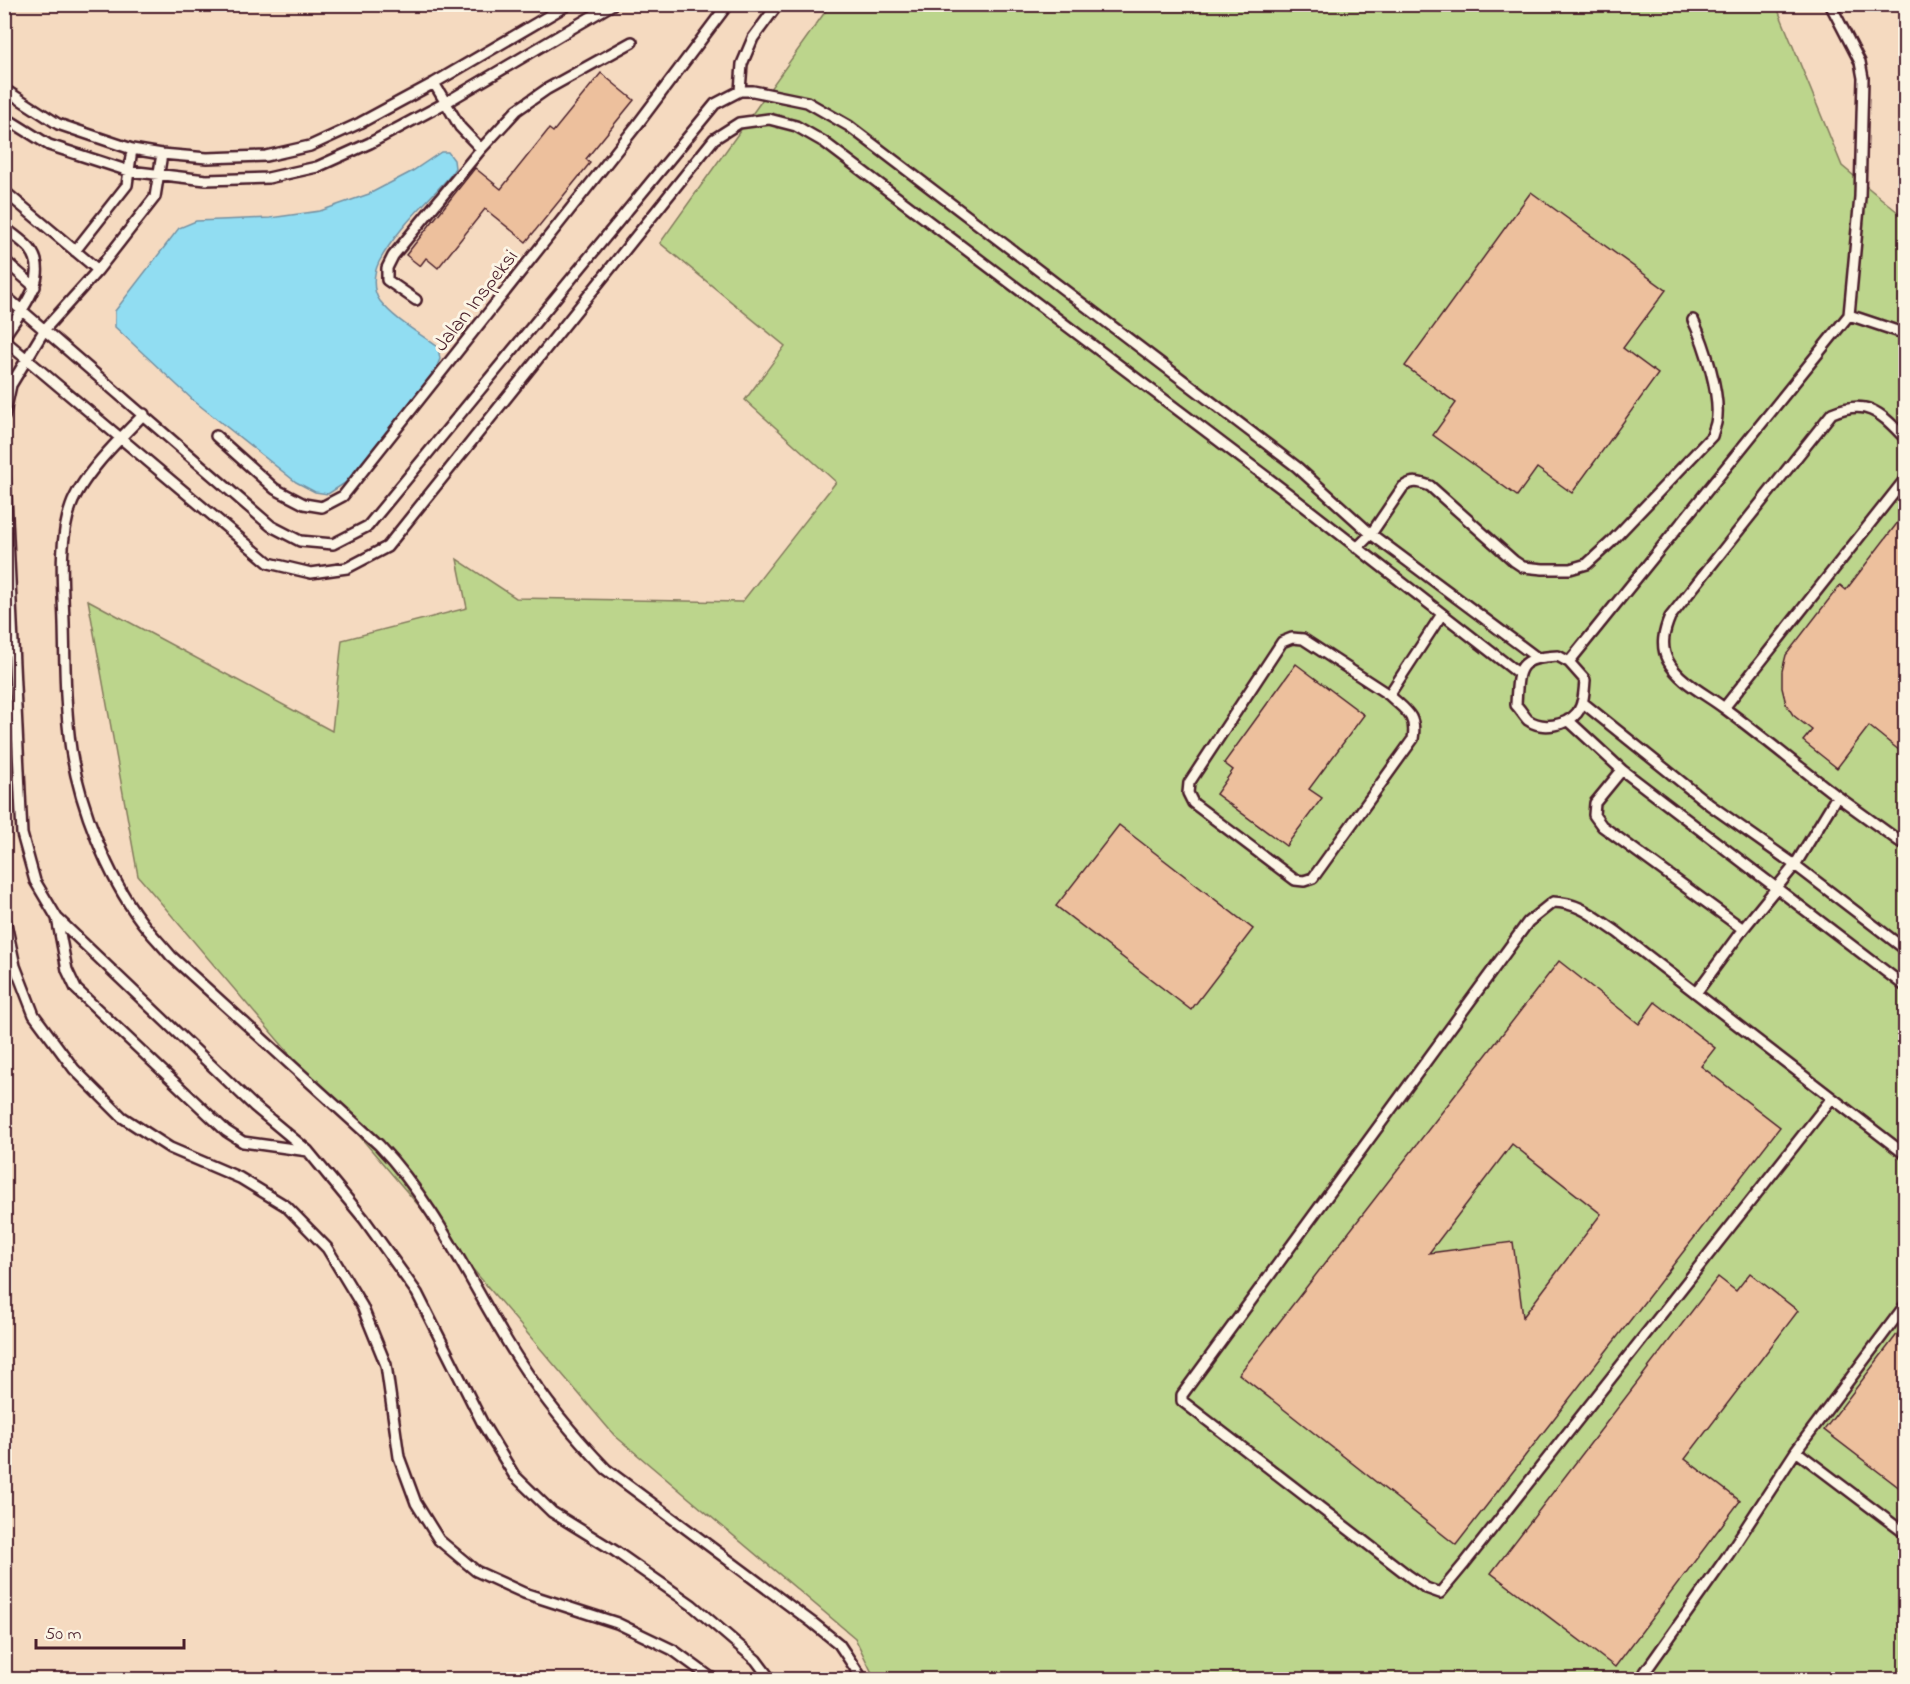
<svg xmlns="http://www.w3.org/2000/svg" width="1910" height="1684" font-family="'Indie Flower',sans-serif">
  <style>
    .built { fill: #f5dac0 }
    .green { fill: #bcd58c; stroke: #837a5c; stroke-width: 1.5 }
    .water { fill: #91ddf2; stroke: #7591a2; stroke-width: 1.5 }
    .building { fill: #edc09d; stroke: #4a1f2b; stroke-width: 1.5; fill-rule: evenodd }
    .lines { fill: none; stroke-linecap: round; stroke-linejoin: round }
    .lane-casing { stroke: #4a1f2b; stroke-width: 14 }
    .lane { stroke: #fcf5e5; stroke-width: 9 }
    .labels { text-anchor: middle; stroke-width: 6; stroke-linejoin: round; paint-order: stroke }
    .street-label { font-size: 21px; fill: #4a1f2b; stroke: #fcf5e5 }
  </style>
  <rect width="100%" height="100%" fill="#f8e5cf"/>
  <filter id="ink" filterUnits="userSpaceOnUse"><feTurbulence type="fractalNoise" baseFrequency=".0167" numOctaves="2"/><feDisplacementMap in="SourceGraphic" scale="12" xChannelSelector="R" yChannelSelector="G"/><feConvolveMatrix kernelMatrix="1 2 1 2 8 2 1 2 1" color-interpolation-filters="sRGB"/></filter>
  <g filter="url(#ink)">
    <path class="built" d="M 5,5 L 1905,5 L 1905,1679 L 5,1680 Z"/>
    <path class="green" d="M 830,5 L 1776,5 L 1842,166 L 1905,218 L 1905,1679 L 875,1679 L 855,1638 L 614,1435 L 138,876 L 88,600 L 332,731 L 342,640 L 467,608 L 457,559 L 516,598 L 742,602 L 836,482 L 745,400 L 785,346 L 660,243 Z"/>
    <path class="water" d="M 441,152 L 448,152 L 454,160 L 455,168 L 450,176 C 426,203 396,230 379,262 C 373,274 372,290 380,301 C 395,320 419,333 438,347 L 440,359 L 434,373 L 345,483 L 328,494 L 315,492 L 296,482 L 194,401 L 115,327 L 115,311 L 179,228 L 196,221 L 270,218 L 320,211 L 369,194 L 411,172 Z"/>
    <path class="building" d="M 601,73 L 634,100 L 586,159 L 590,163 L 526,242 L 485,209 L 438,268 L 426,258 L 420,266 L 406,255 L 475,168 L 501,189 L 549,129 L 553,132 Z
      M 1531,192 L 1666,290 L 1623,348 L 1658,374 L 1572,493 L 1537,468 L 1517,496 L 1433,435 L 1456,403 L 1405,366 Z
      M 1905,513 L 1905,755 L 1869,726 L 1837,768 L 1803,741 L 1812,730 L 1793,715 L 1786,704 L 1782,688 L 1782,671 L 1786,655 L 1840,585 L 1846,590 Z
      M 1296,664 L 1364,715 L 1309,789 L 1322,798 L 1286,846 L 1216,794 L 1233,770 L 1224,763 Z
      M 1119,825 L 1253,929 L 1191,1010 L 1056,906 Z
      M 1559,961 L 1639,1024 L 1655,1002 L 1715,1048 L 1701,1066 L 1780,1127 L 1456,1545 L 1239,1374 ZM 1512,1144 L 1601,1214 L 1523,1317 L 1513,1242 L 1429,1253 Z
      M 1750,1273 L 1798,1311 L 1685,1459 L 1740,1501 L 1615,1667 L 1491,1573 L 1718,1277 L 1736,1291 Z
      M 1905,1324 L 1905,1492 L 1824,1430 Z"/>
    <g class="lines">
      <defs>
        <path id="lane" d="M 434,83 L 460,127 L 481,149
          M 4,89 L 58,124 L 132,149 L 162,154 L 207,158 L 266,156 L 310,146 L 360,123 L 434,83 L 569,4
          M 740,91 L 742,64 L 753,38 L 778,4
          M 4,117 L 49,145 L 129,171 L 206,180 L 268,178 L 317,167 L 370,143 L 445,103 L 613,4
          M 4,191 L 98,270
          M 4,227 C 12,234 23,241 30,249 C 52,277 19,313 4,337
          M 75,251 L 127,185 L 132,149
          M 4,260 L 35,287
          M 4,295 L 271,526 L 300,541 L 333,544 L 368,526 L 715,104 L 740,91 L 753,91 L 807,102 L 849,126 L 1297,467 L 1371,534 L 1536,657
          M 416,300 L 387,280 L 387,268 L 393,256 L 481,149 L 517,110 L 547,89 L 632,42
          M 1849,315 L 1906,334
          M 4,340 L 269,563 L 311,573 L 347,568 L 387,547 L 714,139 L 739,123 L 769,119 L 796,126 L 824,142 L 1281,488 L 1518,673
          M 144,414 C 121,438 82,475 71,506 C 58,542 63,586 64,623 C 65,665 65,709 71,750 C 80,806 107,876 141,921 C 150,933 161,944 171,956 L 379,1145 C 439,1208 473,1290 520,1362 C 545,1401 574,1436 606,1469 L 813,1623 L 839,1644 L 863,1680
          M 4,417 L 11,385 L 45,329 L 98,270 L 155,197 L 162,154
          M 216,436 L 275,489 L 304,504 L 322,507 L 343,496 L 637,125 L 728,4
          M 4,454 L 22,834 L 35,881 L 57,918 L 254,1106 L 308,1151 L 364,1219 L 417,1293 L 483,1424 L 514,1475 L 552,1512 L 615,1551 L 692,1605 L 756,1660 L 771,1680
          M 1357,548 L 1371,534 L 1403,487 C 1413,480 1419,482 1430,486 L 1514,561 L 1523,567 L 1543,569 L 1570,569 L 1587,564 L 1611,542 L 1712,436 C 1713,432 1715,427 1716,423 C 1722,397 1704,343 1693,320
          M 1558,656 L 1569,662 L 1585,680 C 1584,691 1584,704 1577,713 C 1566,726 1542,730 1528,720 C 1524,716 1520,709 1516,705 C 1518,667 1517,658 1558,656 Z
          M 1569,662 L 1849,315 L 1860,197 L 1863,78 L 1860,62 L 1830,4
          M 1389,695 C 1406,711 1417,715 1413,739 L 1313,878 L 1304,881 L 1295,880 L 1193,803 L 1188,793 L 1189,783 L 1282,642 L 1292,638 L 1303,639 L 1389,695 L 1442,614
          M 1582,702 L 1710,805 L 1795,865 L 1906,950
          M 1724,708 L 1906,478
          M 1568,720 L 1622,770 L 1906,987
          M 1622,770 L 1595,803 L 1594,815 L 1602,826 L 1743,929
          M 1837,796 L 1906,846
          M 4,914 L 15,966 L 34,1015 L 74,1069 L 122,1117 L 170,1148 L 240,1178 L 286,1206 L 327,1248 L 362,1306 L 386,1365 L 399,1457 L 416,1503 L 439,1540 L 476,1571 L 524,1593 L 617,1623 L 673,1650 L 714,1680
          M 57,918 L 67,970 L 76,989 L 226,1131 L 243,1142 L 308,1151
          M 1696,993 L 1743,929 L 1795,865 L 1837,796 C 1799,767 1762,736 1724,708 C 1706,694 1679,682 1668,661 C 1660,646 1664,631 1670,617 L 1832,413 C 1869,398 1881,414 1906,439
          M 1832,1098 L 1465,1563 L 1440,1593 L 1426,1588 L 1409,1576 L 1182,1401 L 1182,1395 L 1528,922 L 1553,902 C 1581,903 1594,917 1617,932 L 1906,1155
          M 1796,1451 L 1906,1534
          M 1645,1672 L 1728,1555 L 1796,1451 L 1906,1304"/>
      </defs>
      <use href="#lane" class="lane-casing"/>
      <use href="#lane" class="lane"/>
    </g>
  </g>
  <g class="labels">
    <g class="street-label">
      <text transform="translate(475 300) rotate(-52)" y="7">Jalan Inspeksi</text>
    </g>
  </g>
  <rect width="1910" height="1684" fill="none" stroke="#fcf5e5" stroke-width="24"/>
  <rect x="12" y="12" width="1886" height="1660" fill="none" stroke="#4a1f2b" stroke-width="2" filter="url(#ink)"/>
  <path d="M36 1639v9h148v-9" fill="none" stroke="#4a1f2b" stroke-width="3"/>
  <text x="45" y="1639" font-size="18" fill="#4a1f2b" stroke="#fcf5e5" stroke-width="4.5" paint-order="stroke">50 m</text>
</svg>
